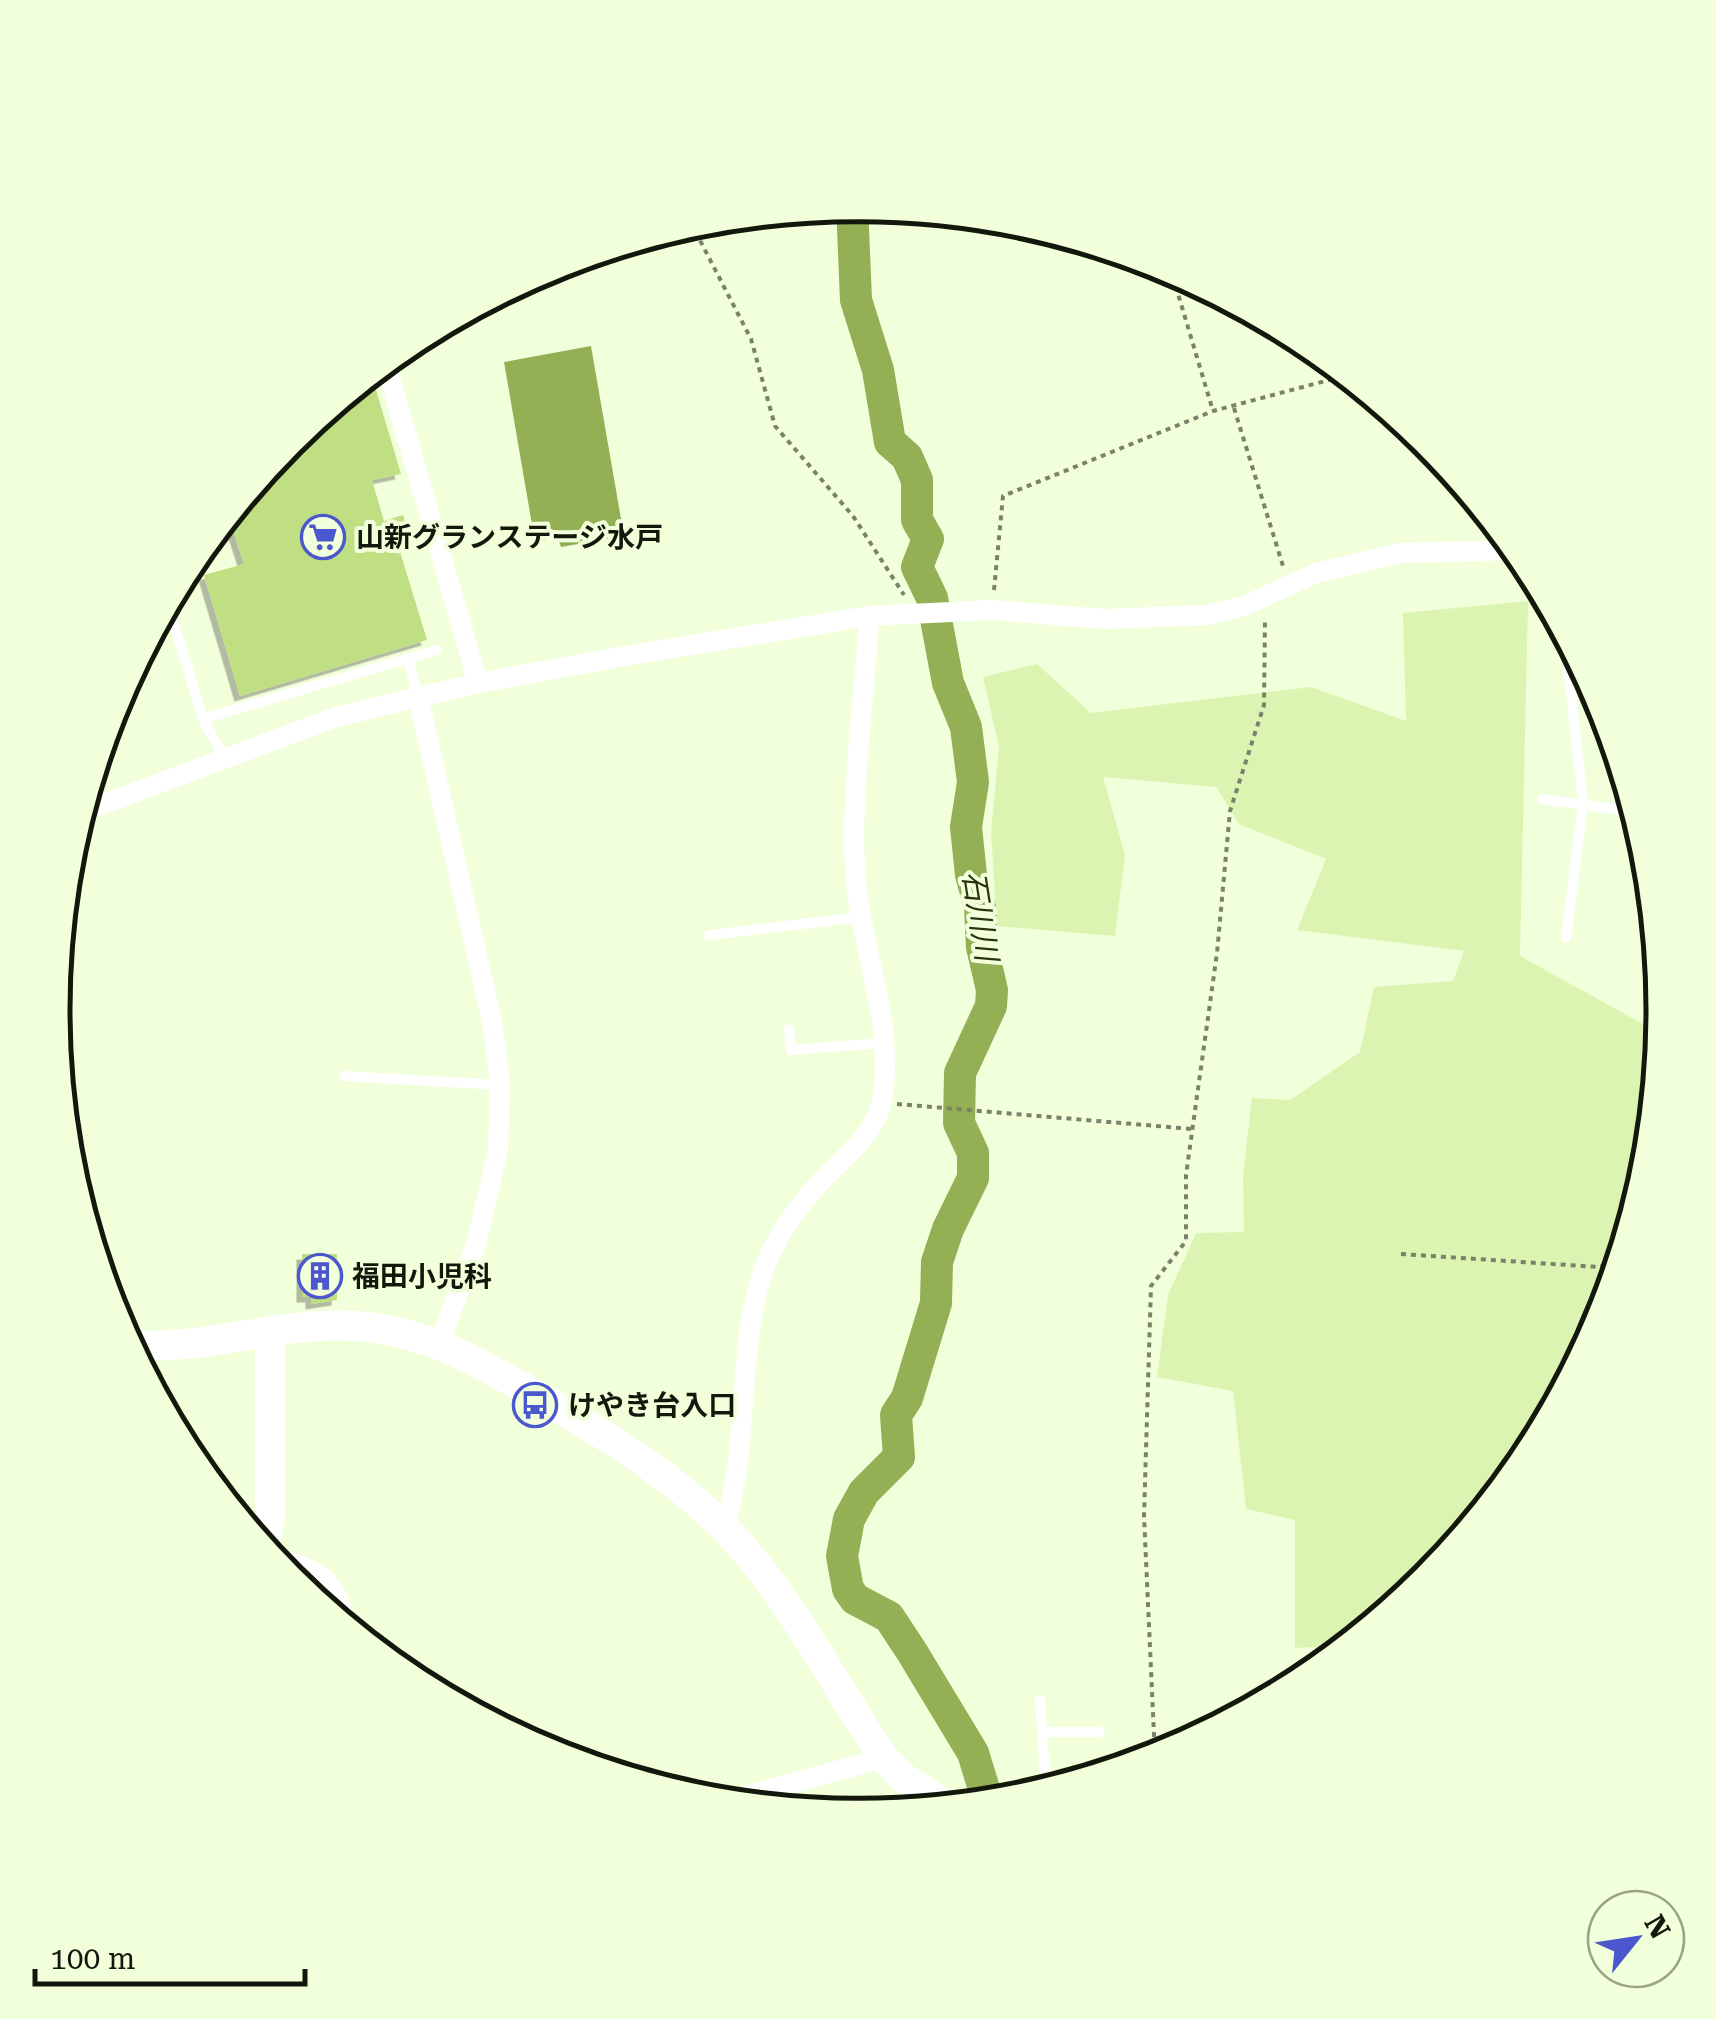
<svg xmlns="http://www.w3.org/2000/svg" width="1716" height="2019" font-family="'Roboto Serif','Noto Sans JP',serif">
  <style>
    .green { fill: #dcf4b1 }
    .water { fill: #93b055 }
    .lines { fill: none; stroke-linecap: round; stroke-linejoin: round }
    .river { stroke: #93b055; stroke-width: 32 }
    .building { fill: #c0df82; filter: url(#shadow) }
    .path { stroke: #7a826b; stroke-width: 4; stroke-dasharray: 5 5; stroke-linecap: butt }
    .lane { stroke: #fff; stroke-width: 10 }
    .street { stroke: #fff; stroke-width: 20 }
    .secondary { stroke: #fff; stroke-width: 30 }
    .labels { text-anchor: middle; stroke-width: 8; stroke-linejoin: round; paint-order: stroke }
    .poi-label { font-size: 28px; font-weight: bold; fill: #14180c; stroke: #f2ffdb; text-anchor: start }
    .water-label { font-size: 30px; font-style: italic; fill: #29340e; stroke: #f2ffdb }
    .rim { fill: none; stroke: #14180c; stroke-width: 5 }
  </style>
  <defs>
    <filter id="shadow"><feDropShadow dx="-5.5" dy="5.5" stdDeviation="0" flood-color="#0004"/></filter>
  </defs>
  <rect width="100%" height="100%" fill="#f2ffdb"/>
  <path class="green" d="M 1528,601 L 1520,956 L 1643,1024 L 1659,1051 L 1648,1167 L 1612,1286 L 1583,1354 L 1527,1457 L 1427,1579 L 1347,1645 L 1295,1648 L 1295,1520 L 1246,1509 L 1233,1391 L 1157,1377 L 1168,1295 L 1196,1233 L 1244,1232 L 1243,1175 L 1252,1098 L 1290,1100 L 1360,1052 L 1374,987 L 1453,981 L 1464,951 L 1297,930 L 1326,859 L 1239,824 L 1216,787 L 1103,777 L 1125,855 L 1115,936 L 997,926 L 991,832 L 999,747 L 983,677 L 1037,664 L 1091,713 L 1311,687 L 1406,721 L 1403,613 Z"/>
  <path class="water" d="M 591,346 L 624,536 L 561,547 L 558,538 L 535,542 L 504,362 Z"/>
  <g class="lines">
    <path class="river" d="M 852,205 L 856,300 L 878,370 L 890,442 L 907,457 L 917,480 L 917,520 L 928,539 L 917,567 L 932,598 L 948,683 L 966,727 L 973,782 L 966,827 L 971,875 L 980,907 L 982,947 L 992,990 L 991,1006 L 960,1073 L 959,1123 L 973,1153 L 973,1178 L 948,1229 L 937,1262 L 936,1303 L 907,1398 L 896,1415 L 899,1457 L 864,1492 L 849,1519 L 842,1556 L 848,1589 L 855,1599 L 889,1617 L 912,1652 L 973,1753 L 988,1802"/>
  </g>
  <path class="building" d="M 371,373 L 401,474 L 372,480 L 384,521 L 403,515 L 411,542 L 398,545 L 427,640 L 240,696 L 204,575 L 244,564 L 232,527 L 212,532 L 289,440 Z
    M 302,1254 L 337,1254 L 337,1300 L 311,1304 L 311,1297 L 302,1297 Z"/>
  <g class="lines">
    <path class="path" d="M 691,223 L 751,339 L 775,426 L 853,516 L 904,595
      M 1163,264 L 1167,275
      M 1170,267 L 1213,411
      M 1234,408 L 1283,566
      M 994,590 L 1003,496 L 1213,411 L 1344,376
      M 897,1104 L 1192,1129
      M 1401,1254 L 1598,1267 L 1619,1262
      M 1155,1757 L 1144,1516 L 1151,1286 L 1186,1241 L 1186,1175 L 1217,953 L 1230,811 L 1264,705 L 1265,618"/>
    <path class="lane" d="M 167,601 L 203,719 L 225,759
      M 1564,630 L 1583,803 L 1566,938
      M 408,659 L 418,696
      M 203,719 L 437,650
      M 1542,799 L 1636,812
      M 1648,856 L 1646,881 L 1651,882
      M 709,935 L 862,917
      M 789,1029 L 791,1050 L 882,1043
      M 344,1076 L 499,1085
      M 1040,1700 L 1046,1790
      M 1042,1732 L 1100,1732"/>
    <path class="street" d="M 385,361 L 478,683
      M 418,696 L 493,1026 L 500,1085 L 498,1150 L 477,1241 L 440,1342
      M 80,813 L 336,717 L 478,683 L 625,656 L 869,616 L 992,610 L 1104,619 L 1207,615 L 1244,606 L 1316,573 L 1400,553 L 1517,550
      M 724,1528 C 752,1443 734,1340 768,1259 C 779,1234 796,1210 814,1189 C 837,1162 876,1137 882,1100 C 896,1022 858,943 855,866 C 851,787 865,696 869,616
      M 265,1551 C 315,1574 334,1568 346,1626
      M 723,1802 L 884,1758"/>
    <path class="secondary" d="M 129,1345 C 205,1351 280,1321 355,1326 C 423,1330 474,1360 531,1392 C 612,1439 695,1487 754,1561 C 803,1622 840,1693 884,1758 L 904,1778 L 947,1806
      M 264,1549 L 270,1515 L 270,1333"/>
  </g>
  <defs>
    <symbol id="supermarket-ring" viewBox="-11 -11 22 22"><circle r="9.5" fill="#f2ffdb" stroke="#4b57cc" stroke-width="1.5"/><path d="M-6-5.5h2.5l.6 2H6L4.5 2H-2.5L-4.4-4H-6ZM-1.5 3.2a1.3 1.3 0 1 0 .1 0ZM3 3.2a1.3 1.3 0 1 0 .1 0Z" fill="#4b57cc"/></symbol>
    <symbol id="building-ring" viewBox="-11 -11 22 22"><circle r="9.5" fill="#f2ffdb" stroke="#4b57cc" stroke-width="1.5"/><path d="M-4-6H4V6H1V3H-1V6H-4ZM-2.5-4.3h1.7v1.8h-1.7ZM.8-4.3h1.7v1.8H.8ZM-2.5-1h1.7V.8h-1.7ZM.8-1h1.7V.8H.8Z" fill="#4b57cc"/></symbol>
    <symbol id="bus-ring" viewBox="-11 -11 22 22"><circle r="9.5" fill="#f2ffdb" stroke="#4b57cc" stroke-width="1.5"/><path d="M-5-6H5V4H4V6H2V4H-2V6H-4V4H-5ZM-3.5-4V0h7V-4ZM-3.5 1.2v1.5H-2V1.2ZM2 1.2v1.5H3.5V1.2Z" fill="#4b57cc"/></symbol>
  </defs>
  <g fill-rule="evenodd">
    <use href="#supermarket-ring" x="298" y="512" width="50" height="50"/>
    <use href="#building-ring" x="295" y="1251" width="50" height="50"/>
    <use href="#bus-ring" x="510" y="1380" width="50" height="50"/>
  </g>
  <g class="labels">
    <g class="poi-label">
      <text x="356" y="547">山新グランステージ水戸</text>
      <text x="352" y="1286">福田小児科</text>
      <text x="568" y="1415">けやき台入口</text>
    </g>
    <g class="water-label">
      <text transform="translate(980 916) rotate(81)" y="10">石川川</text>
    </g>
  </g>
  <path d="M0 0H1716V2019H0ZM70 1010a788 788 0 1 1 1576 0a788 788 0 1 1-1576 0Z" fill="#f2ffdb" fill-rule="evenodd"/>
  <path class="rim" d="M70 1010a788 788 0 1 1 1576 0a788 788 0 1 1-1576 0Z"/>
  <g transform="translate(1636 1939) rotate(60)"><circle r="48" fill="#f2ffdb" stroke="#99a388" stroke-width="2.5"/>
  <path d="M0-8L18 38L0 25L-18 38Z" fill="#4b57cc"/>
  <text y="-15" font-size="28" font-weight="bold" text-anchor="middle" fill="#14180c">N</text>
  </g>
  <path d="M35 1969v15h270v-15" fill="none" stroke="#14180c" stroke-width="5"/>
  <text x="50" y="1969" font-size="30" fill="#14180c" stroke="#f2ffdb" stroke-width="8" paint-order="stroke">100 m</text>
</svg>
